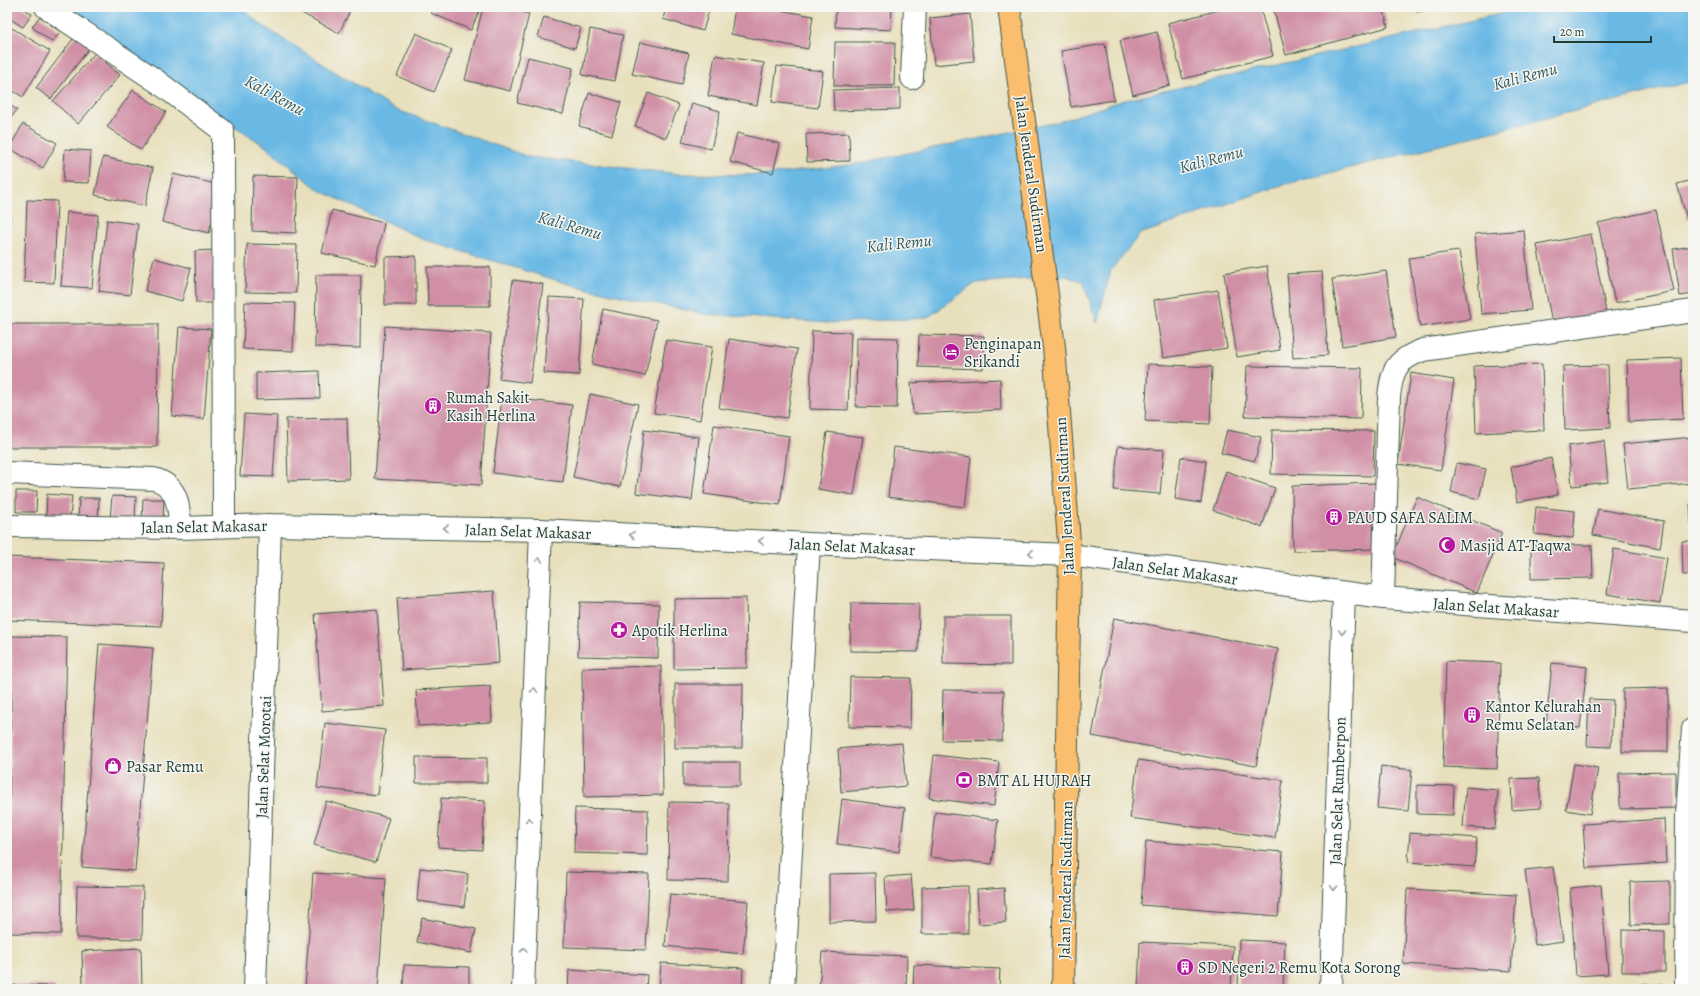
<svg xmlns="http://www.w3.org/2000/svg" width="1700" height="996" font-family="Alegreya,serif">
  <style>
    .water { fill: #6ab9e5; stroke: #447b8c }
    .building { fill: #d08fa5 }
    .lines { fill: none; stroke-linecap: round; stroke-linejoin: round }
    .minor-casing { stroke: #3d5549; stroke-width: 24 }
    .major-casing { stroke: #3d5549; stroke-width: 24 }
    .minor { stroke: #fff; stroke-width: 22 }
    .major { stroke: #fbbe6e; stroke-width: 22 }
    .oneway { stroke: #8f9e9a }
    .labels { text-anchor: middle; stroke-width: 3; stroke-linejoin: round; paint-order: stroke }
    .street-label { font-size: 16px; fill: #1f3d34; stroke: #f6f6f2 }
    .poi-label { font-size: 16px; fill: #1f3d34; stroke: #f6f6f2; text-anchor: start }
    .water-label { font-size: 17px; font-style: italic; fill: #325c60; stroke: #f6f6f2 }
  </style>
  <rect width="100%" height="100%" fill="#f6f6f2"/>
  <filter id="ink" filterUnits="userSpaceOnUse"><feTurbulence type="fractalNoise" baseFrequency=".025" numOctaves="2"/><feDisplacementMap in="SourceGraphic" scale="8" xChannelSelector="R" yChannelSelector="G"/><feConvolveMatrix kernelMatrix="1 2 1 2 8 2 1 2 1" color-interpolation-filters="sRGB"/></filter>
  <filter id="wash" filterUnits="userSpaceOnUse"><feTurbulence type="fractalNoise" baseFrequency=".012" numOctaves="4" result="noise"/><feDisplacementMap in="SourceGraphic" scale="16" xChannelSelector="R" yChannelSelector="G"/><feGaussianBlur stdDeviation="0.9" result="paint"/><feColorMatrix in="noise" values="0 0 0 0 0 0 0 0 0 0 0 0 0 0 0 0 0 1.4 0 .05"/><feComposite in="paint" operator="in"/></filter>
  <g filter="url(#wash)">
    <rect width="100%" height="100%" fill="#e8e0bd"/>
    <path class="water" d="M 68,7 L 241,7 L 260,24 L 394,109 L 529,157 L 679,174 L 767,175 L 856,164 L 1058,122 L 1121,101 L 1530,7 L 1693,7 L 1693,81 L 1282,185 L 1140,234 L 1111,270 L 1097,323 L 1083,281 L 1065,276 L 976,283 L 927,318 L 828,323 L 704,314 L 575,286 L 422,239 L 319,190 L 265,146 L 170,84 Z"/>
    <g id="blocks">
      <path class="building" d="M 12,7 L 22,7 L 32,14 L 23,27 L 7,17 Z
        M 297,7 L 352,7 L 339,33 L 296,10 Z
        M 434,7 L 481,7 L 471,30 L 431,13 Z
        M 483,7 L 499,7 L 529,14 L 510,91 L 465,80 Z
        M 666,7 L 710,7 L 703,31 L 663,19 Z
        M 735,7 L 762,7 L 813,16 L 808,49 L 731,34 Z
        M 836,7 L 892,7 L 891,30 L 835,27 Z
        M 1231,7 L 1260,7 L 1273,56 L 1183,79 L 1168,23 Z
        M 1273,7 L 1383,7 L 1388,27 L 1286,55 Z
        M 1416,7 L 1435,7 L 1435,8 L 1417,12 Z
        M 970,14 L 974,61 L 934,65 L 930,18 Z
        M 40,16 L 60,32 L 52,42 L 32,27 Z
        M 544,17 L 581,28 L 575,48 L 538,37 Z
        M 12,28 L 50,51 L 23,97 L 7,87 L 7,37 Z
        M 590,29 L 623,35 L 615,81 L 582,75 Z
        M 1157,32 L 1170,85 L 1133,95 L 1120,41 Z
        M 416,33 L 452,50 L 434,92 L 397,76 Z
        M 76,35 L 90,47 L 51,99 L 36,88 Z
        M 640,42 L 689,53 L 682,85 L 632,74 Z
        M 835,42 L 895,42 L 894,86 L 834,86 Z
        M 1105,44 L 1114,100 L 1071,107 L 1061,51 Z
        M 95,53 L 120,75 L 78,124 L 53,101 Z
        M 715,55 L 764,63 L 757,105 L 708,96 Z
        M 528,57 L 573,68 L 563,114 L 517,103 Z
        M 777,66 L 823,71 L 818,108 L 772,102 Z
        M 900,88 L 900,109 L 834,111 L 833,90 Z
        M 133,90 L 166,112 L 141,150 L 107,127 Z
        M 589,93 L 621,102 L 612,135 L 579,126 Z
        M 648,93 L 679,105 L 666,138 L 635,126 Z
        M 7,103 L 17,110 L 7,123 Z
        M 692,103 L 720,111 L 711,149 L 682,142 Z
        M 23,124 L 57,143 L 43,168 L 9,148 Z
        M 737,133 L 780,144 L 773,173 L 730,162 Z
        M 849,133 L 850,161 L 807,162 L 806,134 Z
        M 65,149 L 91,151 L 89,183 L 63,182 Z
        M 103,157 L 153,168 L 145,206 L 95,195 Z
        M 173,174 L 220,185 L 209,233 L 162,222 Z
        M 253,176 L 298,177 L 296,233 L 252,231 Z
        M 1693,180 L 1693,218 L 1687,219 L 1677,184 Z
        M 7,195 L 11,195 L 9,235 L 7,235 Z
        M 27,200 L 57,201 L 54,283 L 24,282 Z
        M 332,210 L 384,223 L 375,265 L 322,253 Z
        M 1656,210 L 1674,291 L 1615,303 L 1598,223 Z
        M 67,212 L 98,215 L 92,288 L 61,286 Z
        M 107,220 L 138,224 L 130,295 L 99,291 Z
        M 1524,230 L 1531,310 L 1481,314 L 1475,234 Z
        M 1591,234 L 1606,312 L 1552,323 L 1537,245 Z
        M 7,244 L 10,244 L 8,275 L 7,275 Z
        M 247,244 L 297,245 L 296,293 L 245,292 Z
        M 1693,246 L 1693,294 L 1680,296 L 1673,249 Z
        M 213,250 L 214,303 L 196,303 L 195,251 Z
        M 1459,251 L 1470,319 L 1420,327 L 1409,258 Z
        M 416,256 L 416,305 L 385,305 L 385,257 Z
        M 154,258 L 191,268 L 182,301 L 145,291 Z
        M 1267,266 L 1280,350 L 1237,357 L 1224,273 Z
        M 427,267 L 490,267 L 490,306 L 428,306 Z
        M 1386,271 L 1396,337 L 1342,346 L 1332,279 Z
        M 1322,272 L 1328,355 L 1293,358 L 1287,274 Z
        M 316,275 L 361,275 L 360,348 L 315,347 Z
        M 513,280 L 543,284 L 530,383 L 499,379 Z
        M 1218,290 L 1227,348 L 1163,358 L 1154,300 Z
        M 549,297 L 584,299 L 579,375 L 544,373 Z
        M 245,302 L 295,303 L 293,351 L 243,349 Z
        M 603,309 L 657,320 L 645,376 L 592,364 Z
        M 7,324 L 158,324 L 157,447 L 7,447 Z
        M 385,326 L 491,333 L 481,485 L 375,479 Z
        M 179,327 L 211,329 L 204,419 L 172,416 Z
        M 812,331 L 851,332 L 848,410 L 810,409 Z
        M 919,335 L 984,336 L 983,369 L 918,367 Z
        M 857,337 L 898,338 L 897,408 L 856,407 Z
        M 729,339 L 797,349 L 787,418 L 719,408 Z
        M 666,340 L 712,347 L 700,420 L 654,413 Z
        M 1681,358 L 1683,419 L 1629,422 L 1627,360 Z
        M 1148,364 L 1212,367 L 1210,424 L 1145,421 Z
        M 1542,364 L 1544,430 L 1476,433 L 1474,366 Z
        M 1608,365 L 1610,428 L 1565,430 L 1563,366 Z
        M 1247,366 L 1362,368 L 1361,419 L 1245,416 Z
        M 319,371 L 320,398 L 256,400 L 256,373 Z
        M 1411,373 L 1454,380 L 1441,470 L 1398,464 Z
        M 1000,379 L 1001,410 L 913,414 L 911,383 Z
        M 590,394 L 638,404 L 620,487 L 573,477 Z
        M 502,397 L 572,405 L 563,482 L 493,473 Z
        M 244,414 L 277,416 L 273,477 L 240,476 Z
        M 347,418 L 349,479 L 288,481 L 286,419 Z
        M 714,425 L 789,436 L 780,505 L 704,494 Z
        M 644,430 L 699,437 L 692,500 L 636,493 Z
        M 1227,430 L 1261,437 L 1255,461 L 1221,453 Z
        M 1272,430 L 1374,431 L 1373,476 L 1271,474 Z
        M 827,432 L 863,437 L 854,495 L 818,489 Z
        M 1693,437 L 1693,483 L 1628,489 L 1623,444 Z
        M 1604,441 L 1608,482 L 1572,486 L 1568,446 Z
        M 1118,446 L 1164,450 L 1160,494 L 1114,490 Z
        M 894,447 L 971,457 L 965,507 L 888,497 Z
        M 1181,457 L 1206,461 L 1201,503 L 1175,499 Z
        M 1551,458 L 1558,495 L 1517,502 L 1511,467 Z
        M 1457,463 L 1486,469 L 1479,499 L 1451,492 Z
        M 1226,471 L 1275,488 L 1262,527 L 1213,510 Z
        M 1376,483 L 1378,549 L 1293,551 L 1292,486 Z
        M 16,491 L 37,491 L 36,512 L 16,512 Z
        M 47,494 L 72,496 L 70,519 L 46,518 Z
        M 112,496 L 136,497 L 135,521 L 110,519 Z
        M 1417,497 L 1502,533 L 1477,593 L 1392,557 Z
        M 79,498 L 99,498 L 98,519 L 78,519 Z
        M 143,499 L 164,499 L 163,520 L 142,520 Z
        M 1693,503 L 1693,524 L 1691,524 L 1690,504 Z
        M 1536,507 L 1575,511 L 1573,538 L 1534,534 Z
        M 1598,509 L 1664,521 L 1660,548 L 1593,535 Z
        M 1682,541 L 1693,541 L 1693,575 L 1683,575 Z
        M 1531,545 L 1592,545 L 1593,578 L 1531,579 Z
        M 1614,549 L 1667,558 L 1660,603 L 1607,594 Z
        M 7,557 L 164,563 L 161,626 L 7,620 Z
        M 494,591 L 499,663 L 402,670 L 397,598 Z
        M 746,598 L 747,668 L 674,669 L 674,599 Z
        M 580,602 L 659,604 L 658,658 L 578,656 Z
        M 851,603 L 919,604 L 918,652 L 850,651 Z
        M 377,609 L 384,706 L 322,711 L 315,614 Z
        M 943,616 L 1011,616 L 1011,665 L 943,664 Z
        M 1114,618 L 1278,649 L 1256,766 L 1092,736 Z
        M 12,636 L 67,637 L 61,934 L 7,933 Z
        M 99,644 L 153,648 L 135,871 L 82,867 Z
        M 1446,661 L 1500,663 L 1497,769 L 1443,767 Z
        M 1552,663 L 1587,667 L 1580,728 L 1546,725 Z
        M 661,666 L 663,795 L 584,797 L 582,668 Z
        M 850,677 L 911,678 L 910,728 L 849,727 Z
        M 675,684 L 743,684 L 742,748 L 675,748 Z
        M 490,686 L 492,722 L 418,726 L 416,690 Z
        M 1668,688 L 1668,752 L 1622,752 L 1623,689 Z
        M 943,690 L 1004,691 L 1002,741 L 942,740 Z
        M 1589,699 L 1613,700 L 1611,747 L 1587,746 Z
        M 325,723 L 385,730 L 377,795 L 317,788 Z
        M 902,743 L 906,786 L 841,792 L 838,749 Z
        M 934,755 L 999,762 L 994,806 L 929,798 Z
        M 416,757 L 487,758 L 487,783 L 416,783 Z
        M 1138,760 L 1283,780 L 1275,838 L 1130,818 Z
        M 683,762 L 740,762 L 740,786 L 683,786 Z
        M 1574,764 L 1598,768 L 1590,814 L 1566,810 Z
        M 1381,766 L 1412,770 L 1408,811 L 1377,808 Z
        M 1676,772 L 1676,808 L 1620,809 L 1619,773 Z
        M 1539,778 L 1541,808 L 1512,810 L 1511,779 Z
        M 1417,785 L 1454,786 L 1453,815 L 1417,814 Z
        M 1466,787 L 1498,790 L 1495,829 L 1463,827 Z
        M 441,798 L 485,801 L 482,850 L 438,847 Z
        M 842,799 L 905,808 L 899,852 L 837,844 Z
        M 326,801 L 389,818 L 376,862 L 314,845 Z
        M 669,802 L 729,803 L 728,881 L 668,880 Z
        M 575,808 L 648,810 L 647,855 L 574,853 Z
        M 935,812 L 998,820 L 992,864 L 930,857 Z
        M 1664,819 L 1666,863 L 1586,868 L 1583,824 Z
        M 1410,833 L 1477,838 L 1474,867 L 1408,862 Z
        M 1146,841 L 1283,852 L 1278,916 L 1141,905 Z
        M 1553,867 L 1563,941 L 1535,945 L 1525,870 Z
        M 420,868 L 468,874 L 464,907 L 417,901 Z
        M 566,872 L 649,874 L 646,950 L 564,947 Z
        M 313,873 L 386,878 L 378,989 L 305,989 Z
        M 875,873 L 876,921 L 829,922 L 829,874 Z
        M 911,875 L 914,910 L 887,912 L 885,877 Z
        M 1670,881 L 1670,924 L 1631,925 L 1630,882 Z
        M 1601,885 L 1608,974 L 1576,976 L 1570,888 Z
        M 77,886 L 143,887 L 142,939 L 76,938 Z
        M 968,886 L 968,934 L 922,934 L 922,887 Z
        M 1004,888 L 1006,922 L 979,924 L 977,890 Z
        M 1407,889 L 1516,895 L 1511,971 L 1403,964 Z
        M 670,894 L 748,901 L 743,954 L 665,946 Z
        M 422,918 L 476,929 L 471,953 L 417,942 Z
        M 1622,930 L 1665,931 L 1665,972 L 1622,972 Z
        M 1239,940 L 1285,942 L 1283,989 L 1238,989 Z
        M 1140,942 L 1233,946 L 1231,989 L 1138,989 Z
        M 141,948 L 142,988 L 83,989 L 82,951 Z
        M 822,952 L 907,956 L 906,989 L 819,989 Z
        M 661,963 L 743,968 L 742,989 L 659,989 Z
        M 404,965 L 469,967 L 469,989 L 403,989 Z
        M 914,965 L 1000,969 L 999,989 L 913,989 Z
        M 569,970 L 647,975 L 646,989 L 568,989 Z
        M 1663,984 L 1663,989 L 1602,989 L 1602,986 Z
        M 7,985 L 55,986 L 55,989 L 7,989 Z"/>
    </g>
  </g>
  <g filter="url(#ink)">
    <use href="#blocks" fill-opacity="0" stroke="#3d5549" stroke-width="1"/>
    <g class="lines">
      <defs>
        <path id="minor" d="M 46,7 L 158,82 L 223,131 L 224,526
          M 912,78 L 915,7
          M 7,473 L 154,479 C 179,486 178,506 181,528
          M 7,526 L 181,528 L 270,525 L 541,530 L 809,544 L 1070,555 L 1383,598 L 1693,621
          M 1383,598 L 1389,397 C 1392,369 1396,360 1423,350 L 1693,311
          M 255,989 L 270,525
          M 523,989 L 541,530
          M 783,989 L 809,544
          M 1331,989 L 1344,593
          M 1686,989 L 1687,814 L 1693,729"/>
        <path id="major" d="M 1009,7 L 1054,347 L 1070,555 L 1063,989"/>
      </defs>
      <use href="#minor" class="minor-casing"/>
      <use href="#major" class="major-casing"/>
      <use href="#minor" class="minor"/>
      <use href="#major" class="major"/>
    </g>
    <defs><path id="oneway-chevron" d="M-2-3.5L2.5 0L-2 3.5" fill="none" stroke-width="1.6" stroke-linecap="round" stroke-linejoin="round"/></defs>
    <g class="oneway">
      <use href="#oneway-chevron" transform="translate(446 528) rotate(-179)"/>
      <use href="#oneway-chevron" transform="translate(632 535) rotate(-177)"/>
      <use href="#oneway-chevron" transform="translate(761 541) rotate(-177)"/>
      <use href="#oneway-chevron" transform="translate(1031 553) rotate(-178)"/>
      <use href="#oneway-chevron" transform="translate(539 560) rotate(-88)"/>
      <use href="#oneway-chevron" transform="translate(1342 632) rotate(92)"/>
      <use href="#oneway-chevron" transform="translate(534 690) rotate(-88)"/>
      <use href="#oneway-chevron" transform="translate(529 820) rotate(-88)"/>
      <use href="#oneway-chevron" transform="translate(1334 888) rotate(92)"/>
      <use href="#oneway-chevron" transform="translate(524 950) rotate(-88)"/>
    </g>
  </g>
  <defs>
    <symbol id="hotel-disc" viewBox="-11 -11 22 22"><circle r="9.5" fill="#b5179e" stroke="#f6f6f2"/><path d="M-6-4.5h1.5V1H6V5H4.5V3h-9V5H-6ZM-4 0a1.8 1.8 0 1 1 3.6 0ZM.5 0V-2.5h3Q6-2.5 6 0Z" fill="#fff"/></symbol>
    <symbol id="building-disc" viewBox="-11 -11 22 22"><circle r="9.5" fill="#b5179e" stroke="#f6f6f2"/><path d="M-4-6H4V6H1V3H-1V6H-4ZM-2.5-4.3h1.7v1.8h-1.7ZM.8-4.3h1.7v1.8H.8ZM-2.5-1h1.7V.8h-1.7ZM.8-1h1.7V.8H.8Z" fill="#fff"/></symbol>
    <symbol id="mosque-disc" viewBox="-11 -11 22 22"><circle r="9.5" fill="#b5179e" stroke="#f6f6f2"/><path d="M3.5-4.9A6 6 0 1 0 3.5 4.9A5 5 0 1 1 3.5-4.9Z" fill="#fff"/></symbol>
    <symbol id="pharmacy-disc" viewBox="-11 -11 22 22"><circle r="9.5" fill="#b5179e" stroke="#f6f6f2"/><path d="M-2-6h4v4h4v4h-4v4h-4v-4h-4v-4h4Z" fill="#fff"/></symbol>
    <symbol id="shop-disc" viewBox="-11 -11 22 22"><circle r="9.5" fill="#b5179e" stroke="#f6f6f2"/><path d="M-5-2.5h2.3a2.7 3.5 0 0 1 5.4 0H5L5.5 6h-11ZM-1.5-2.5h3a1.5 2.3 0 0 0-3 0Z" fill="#fff"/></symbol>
    <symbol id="bank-disc" viewBox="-11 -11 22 22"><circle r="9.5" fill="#b5179e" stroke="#f6f6f2"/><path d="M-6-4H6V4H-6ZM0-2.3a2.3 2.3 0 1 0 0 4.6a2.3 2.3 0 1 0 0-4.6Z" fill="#fff"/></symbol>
  </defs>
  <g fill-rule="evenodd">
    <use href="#hotel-disc" x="941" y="342" width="20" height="20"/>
    <use href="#building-disc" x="423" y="396" width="20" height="20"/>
    <use href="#building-disc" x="1324" y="507" width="20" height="20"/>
    <use href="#mosque-disc" x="1437" y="535" width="20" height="20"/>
    <use href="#pharmacy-disc" x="609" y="620" width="20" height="20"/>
    <use href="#building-disc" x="1462" y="705" width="20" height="20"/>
    <use href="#shop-disc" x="103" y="756" width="20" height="20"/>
    <use href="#bank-disc" x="954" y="770" width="20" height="20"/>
    <use href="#building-disc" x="1175" y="957" width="20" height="20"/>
  </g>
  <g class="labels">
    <g class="street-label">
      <text transform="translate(1032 174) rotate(82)" y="6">Jalan Jenderal Sudirman</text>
      <text transform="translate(1064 496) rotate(-93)" y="6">Jalan Jenderal Sudirman</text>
      <text transform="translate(204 526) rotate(-1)" y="6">Jalan Selat Makasar</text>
      <text transform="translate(528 531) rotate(2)" y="6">Jalan Selat Makasar</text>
      <text transform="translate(852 546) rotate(3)" y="6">Jalan Selat Makasar</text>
      <text transform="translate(1175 570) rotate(8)" y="6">Jalan Selat Makasar</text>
      <text transform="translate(1496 607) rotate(4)" y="6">Jalan Selat Makasar</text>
      <text transform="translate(263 757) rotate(-88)" y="6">Jalan Selat Morotai</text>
      <text transform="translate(1337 791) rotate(-88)" y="6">Jalan Selat Rumberpon</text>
      <text transform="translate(1065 880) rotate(-89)" y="6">Jalan Jenderal Sudirman</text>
    </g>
    <g class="poi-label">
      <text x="964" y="349">Penginapan<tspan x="964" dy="18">Srikandi</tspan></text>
      <text x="446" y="403">Rumah Sakit<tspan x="446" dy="18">Kasih Herlina</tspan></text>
      <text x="1347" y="523">PAUD SAFA SALIM</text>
      <text x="1460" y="551">Masjid AT-Taqwa</text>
      <text x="632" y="636">Apotik Herlina</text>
      <text x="1485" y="712">Kantor Kelurahan<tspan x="1485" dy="18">Remu Selatan</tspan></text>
      <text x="126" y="772">Pasar Remu</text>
      <text x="977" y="786">BMT AL HUJRAH</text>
      <text x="1198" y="973">SD Negeri 2 Remu Kota Sorong</text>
    </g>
    <g class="water-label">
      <text transform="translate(1525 76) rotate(-15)" y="6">Kali Remu</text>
      <text transform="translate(275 95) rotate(29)" y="6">Kali Remu</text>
      <text transform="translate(1211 159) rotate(-15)" y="6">Kali Remu</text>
      <text transform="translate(570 225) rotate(16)" y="6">Kali Remu</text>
      <text transform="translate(899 243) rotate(-6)" y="6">Kali Remu</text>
    </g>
  </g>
  <rect width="1700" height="996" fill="none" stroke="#f6f6f2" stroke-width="24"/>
  <path d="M1554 36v6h97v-6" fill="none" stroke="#1f3d34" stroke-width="2"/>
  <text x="1560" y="36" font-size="12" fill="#1f3d34" stroke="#f6f6f2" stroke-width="3" paint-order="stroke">20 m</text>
</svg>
